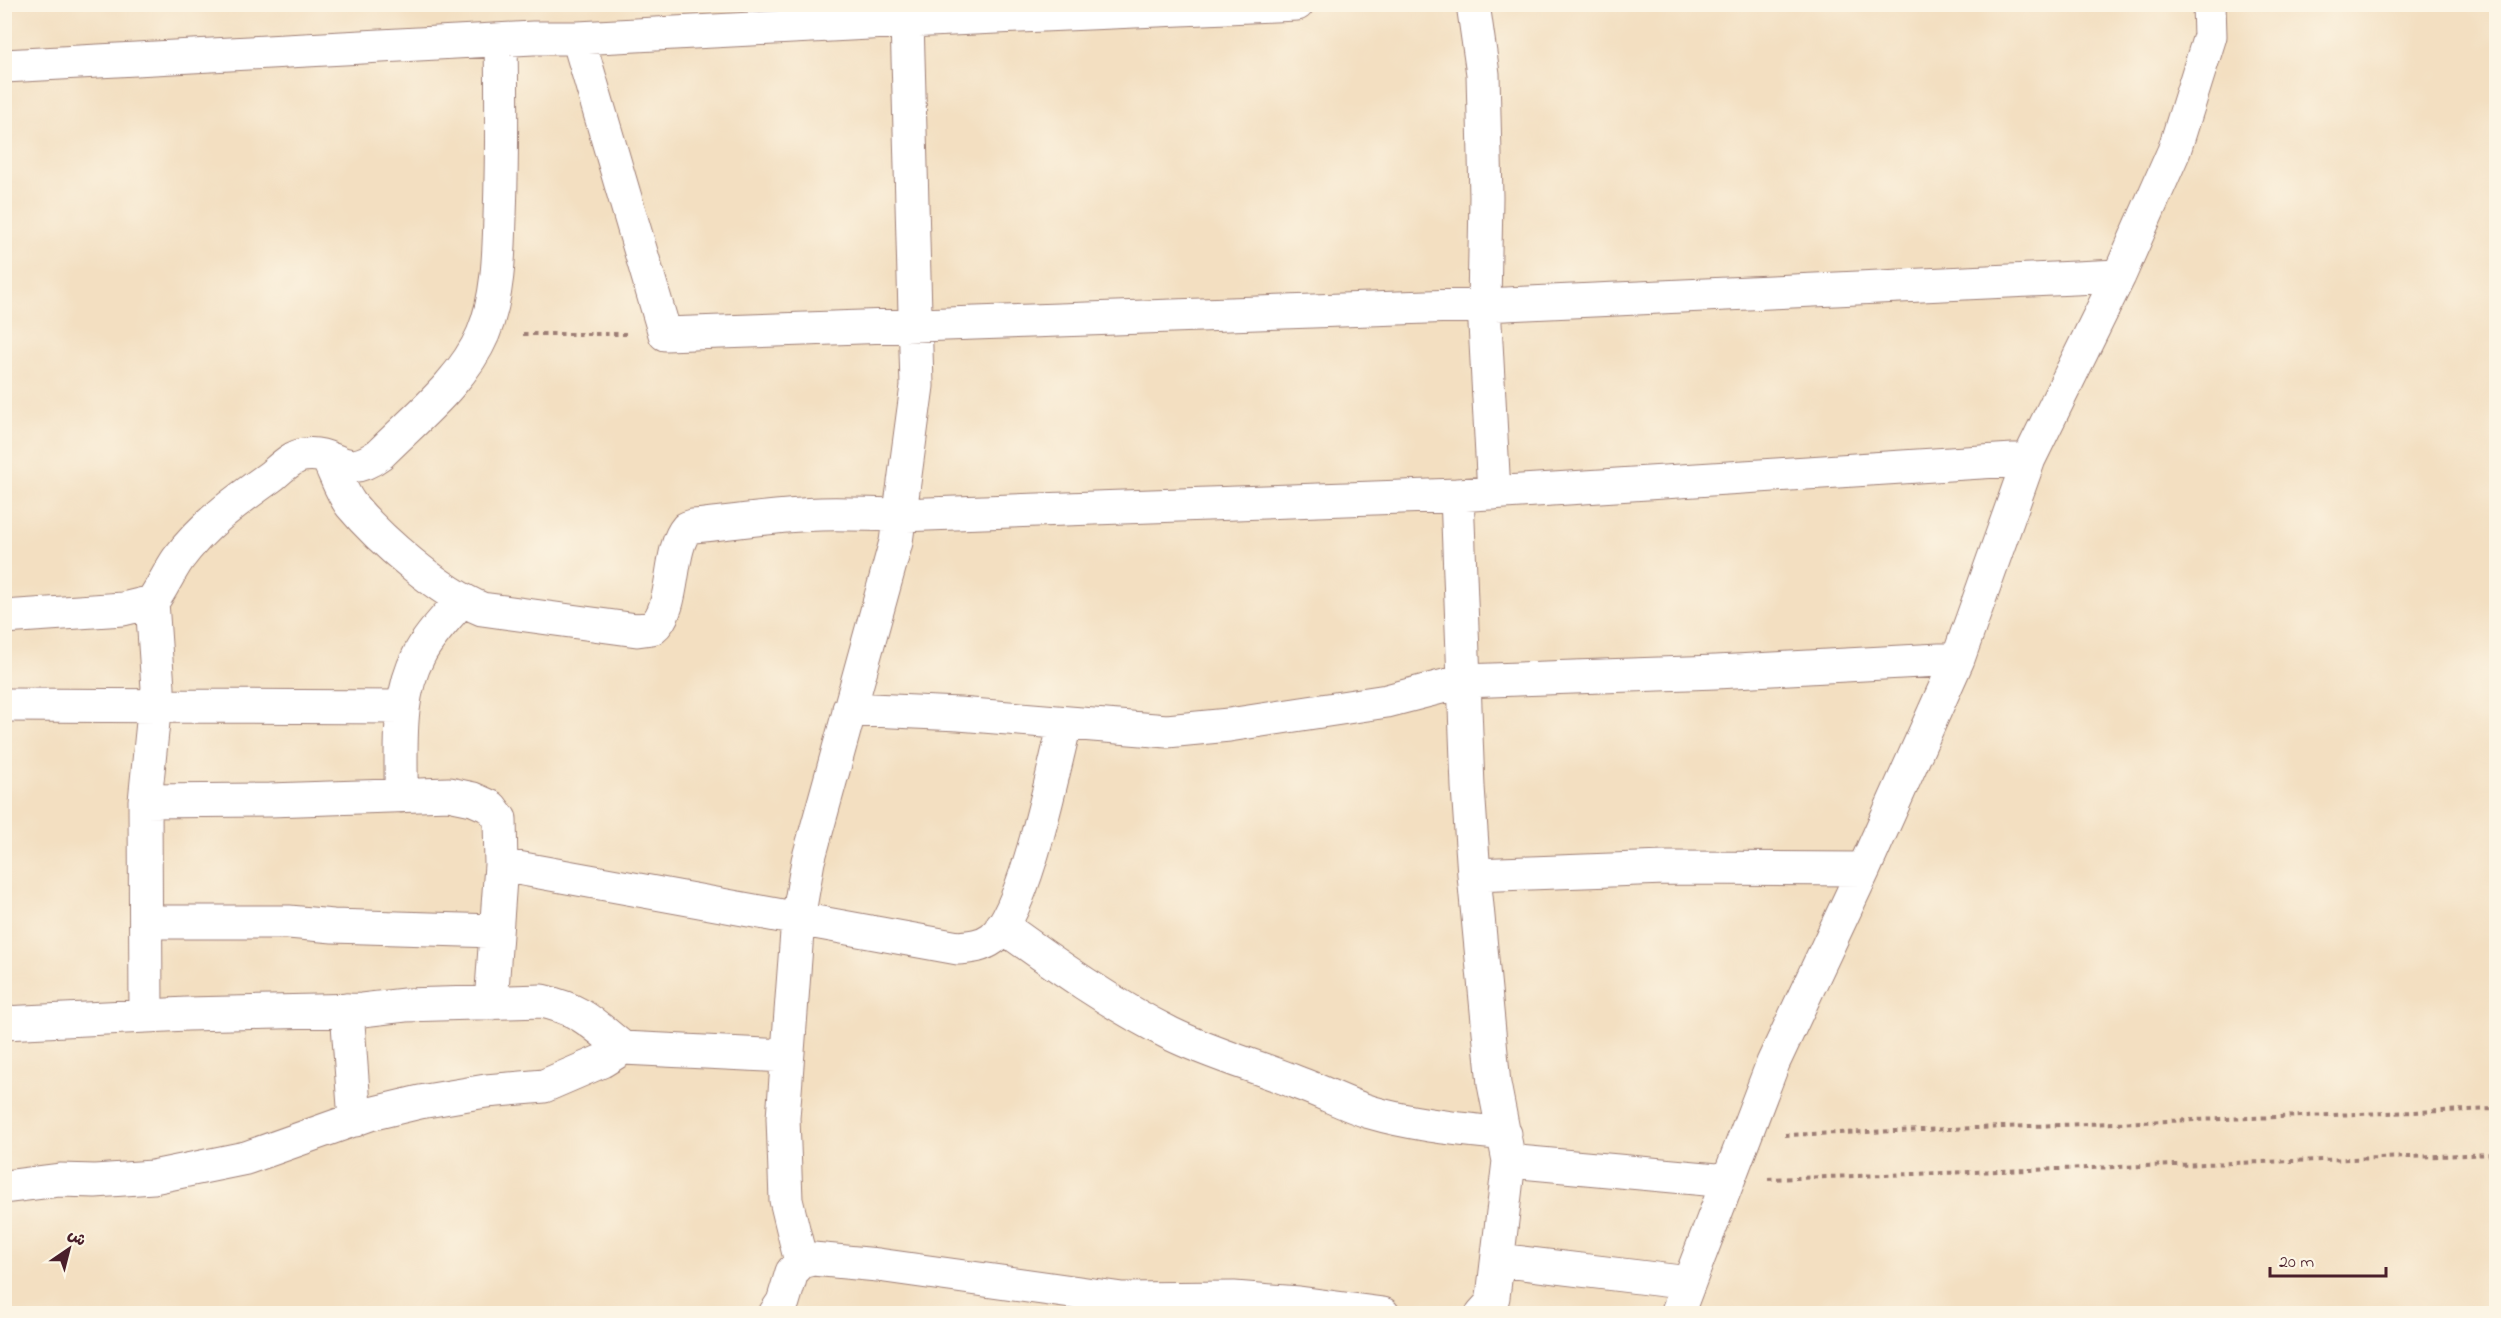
<svg xmlns="http://www.w3.org/2000/svg" width="2501" height="1318" font-family="'Indie Flower','Playpen Sans Arabic',sans-serif">
  <style>
    .lines { fill: none; stroke-linecap: round; stroke-linejoin: round }
    .minor-casing { stroke: #9e7f76; stroke-width: 35 }
    .path { stroke: #9e7f76; stroke-width: 4; stroke-dasharray: 4.5 4.5; stroke-linecap: butt }
    .minor { stroke: #fff; stroke-width: 33 }
  </style>
  <rect width="100%" height="100%" fill="#fcf5e5"/>
  <filter id="ink" filterUnits="userSpaceOnUse"><feTurbulence type="fractalNoise" baseFrequency=".0167" numOctaves="2"/><feDisplacementMap in="SourceGraphic" scale="12" xChannelSelector="R" yChannelSelector="G"/><feConvolveMatrix kernelMatrix="1 2 1 2 8 2 1 2 1" color-interpolation-filters="sRGB"/></filter>
  <filter id="wash" filterUnits="userSpaceOnUse"><feTurbulence type="fractalNoise" baseFrequency=".008" numOctaves="4" result="noise"/><feDisplacementMap in="SourceGraphic" scale="24" xChannelSelector="R" yChannelSelector="G"/><feGaussianBlur stdDeviation="1.35" result="paint"/><feColorMatrix in="noise" values="0 0 0 0 0 0 0 0 0 0 0 0 0 0 0 0 0 1.4 0 .05"/><feComposite in="paint" operator="in"/></filter>
  <g filter="url(#wash)">
    <rect width="100%" height="100%" fill="#f3dfc1"/>
  </g>
  <g filter="url(#ink)">
    <g class="lines">
      <defs>
        <path id="minor" d="M 1473,4 L 1483,74 L 1486,197 L 1484,305 L 1494,493
          M 578,38 L 665,334 L 1484,305 L 2119,276
          M 4,66 L 533,38 L 578,38 L 907,21 L 1297,4
          M 328,459 C 335,473 341,492 351,505 C 380,540 440,592 482,609 L 637,630 L 652,628 C 677,609 667,551 687,528 L 693,526 C 736,522 778,515 821,514 C 847,513 874,515 900,515 L 1457,495
          M 4,617 L 123,609 L 152,602 C 162,588 169,572 178,559 C 203,525 236,501 270,477 C 279,470 292,456 304,455 C 338,450 342,482 380,454 C 416,418 463,381 483,334 C 498,298 499,255 500,217 C 502,158 502,99 501,40
          M 4,705 L 402,707
          M 849,709 L 959,714 L 1167,731 L 1229,725 L 1387,701 L 1464,681 L 1716,672 L 1958,659
          M 401,796 C 402,749 396,698 419,655 C 429,635 447,618 461,600
          M 145,801 L 153,722 L 158,688 L 152,602
          M 501,865 L 958,948 C 971,947 982,946 993,938 C 1026,909 1053,770 1065,724
          M 1474,875 L 1665,868 L 1864,869
          M 146,922 L 289,922 L 333,926 L 495,931
          M 1002,926 C 1056,965 1111,1004 1171,1034 C 1212,1054 1256,1066 1298,1083 C 1323,1092 1345,1104 1370,1112 C 1414,1125 1459,1129 1505,1134
          M 347,1010 L 355,1120
          M 146,1016 L 145,801 L 270,800 L 449,794 L 473,799 L 491,807 L 500,819 L 501,865 L 491,1003
          M 4,1023 L 187,1014 L 362,1010 L 405,1005 L 542,1001 C 582,1010 592,1023 623,1048
          M 1509,1161 L 1728,1181
          M 4,1187 L 60,1180 L 95,1181 L 153,1177 L 246,1158 L 370,1114 L 420,1102 L 486,1091 L 544,1086 L 602,1061 L 623,1048 L 787,1056
          M 1498,1260 L 1689,1283
          M 801,1262 L 786,1200 L 783,1118 L 798,919 L 808,861 L 896,542 L 917,386 L 907,21
          M 775,1314 L 783,1302 L 792,1272 L 801,1262 L 813,1259 L 878,1265 L 1122,1299 L 1234,1298 L 1299,1303 L 1383,1314
          M 1482,1314 L 1491,1304 L 1493,1297 L 1509,1161 L 1494,1084 L 1474,875 L 1468,787 L 1457,495 L 2029,459
          M 1677,1314 L 1773,1063 L 1864,869 L 1958,659 L 2029,459 L 2119,276 L 2174,151 L 2210,36 L 2209,4"/>
      </defs>
      <use href="#minor" class="minor-casing"/>
      <path class="path" d="M 523,334 L 626,334
        M 1785,1135 L 2496,1109
        M 1768,1179 L 2496,1154"/>
      <use href="#minor" class="minor"/>
    </g>
  </g>
  <rect width="2501" height="1318" fill="none" stroke="#fcf5e5" stroke-width="24"/>
  <g transform="translate(69 1249) rotate(35)" stroke="#fcf5e5" stroke-width="4.5" paint-order="stroke">
  <path d="M0-4.5L10 22L0 15L-10 22Z" fill="#4a1f2b"/>
  <text y="-9" font-size="16" font-weight="bold" text-anchor="middle" fill="#4a1f2b">ش</text>
  </g>
  <path d="M2270 1267v9h116v-9" fill="none" stroke="#4a1f2b" stroke-width="3"/>
  <text x="2279" y="1267" font-size="18" fill="#4a1f2b" stroke="#fcf5e5" stroke-width="4.5" paint-order="stroke">20 m</text>
</svg>
